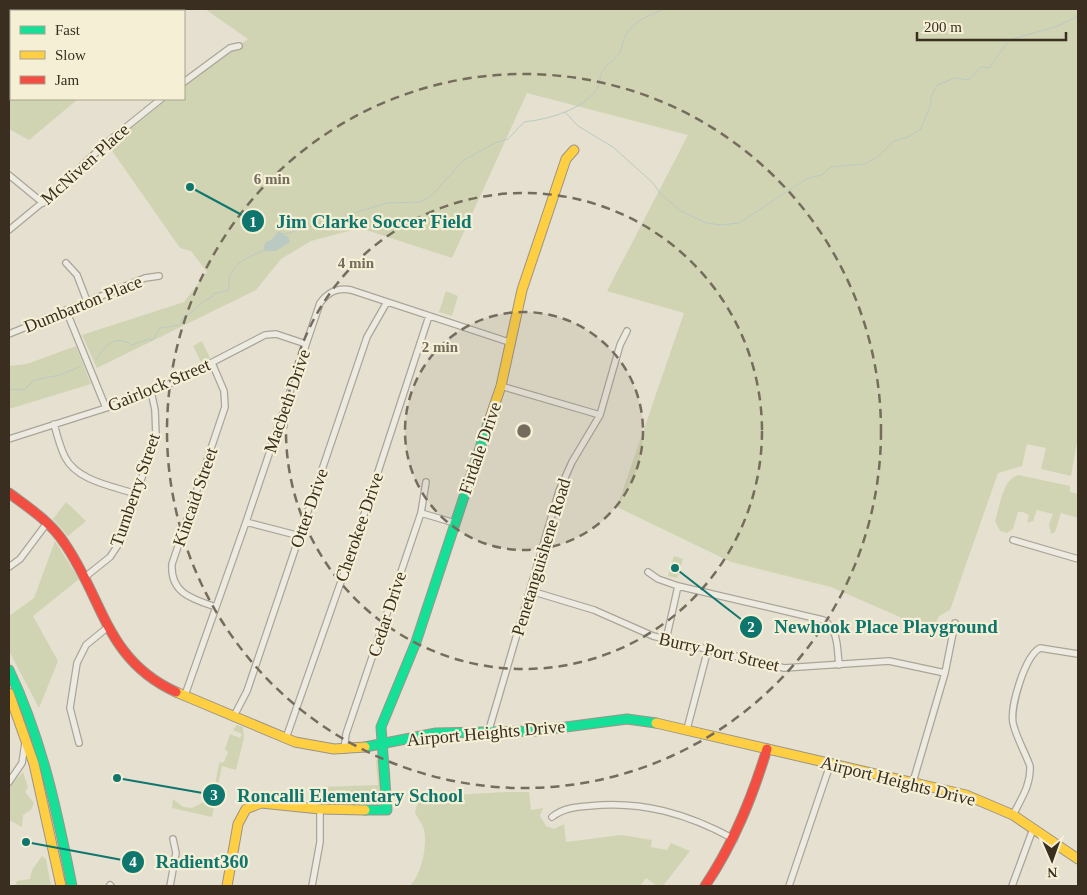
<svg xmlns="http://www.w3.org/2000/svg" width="1087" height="895" font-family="'Times New Roman',serif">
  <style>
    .green { fill: #d1d4b2 }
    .water { fill: #bacac2 }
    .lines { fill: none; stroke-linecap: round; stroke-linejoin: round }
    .stream { stroke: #bacac2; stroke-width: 1 }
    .street-casing { stroke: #aaa598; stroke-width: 8 }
    .fast-casing { stroke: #9a9488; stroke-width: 11 }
    .slow-casing { stroke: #9a9488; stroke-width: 11 }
    .jam-casing { stroke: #9a9488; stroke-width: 11 }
    .street { stroke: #edeae1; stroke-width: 5.5 }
    .fast { stroke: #16e098; stroke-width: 9 }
    .slow { stroke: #ffcf43; stroke-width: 9 }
    .jam { stroke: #f24e42; stroke-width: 9 }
    .ring { fill: none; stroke: #756c5d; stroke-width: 2.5; stroke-dasharray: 9 6 }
    .labels { text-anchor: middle; stroke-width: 4.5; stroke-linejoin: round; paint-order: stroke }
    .street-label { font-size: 18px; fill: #392e20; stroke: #f5efd6 }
    .centre { fill: #756c5d; stroke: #f5efd6; stroke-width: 2.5 }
    .ring-label { font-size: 15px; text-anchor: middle; font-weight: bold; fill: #756c5d; stroke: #f5efd6; stroke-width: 4.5; stroke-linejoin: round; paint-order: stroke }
    .leader { fill: none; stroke: #0f766e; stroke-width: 2 }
    .callout-dot { fill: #0f766e; stroke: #f5efd6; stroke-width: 2 }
    .mark-label { font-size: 15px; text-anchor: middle; font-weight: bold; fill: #fff }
    .callout-label { font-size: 19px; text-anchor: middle; font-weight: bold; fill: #0f766e; stroke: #f5efd6; stroke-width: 4.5; stroke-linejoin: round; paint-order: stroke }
  </style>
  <rect width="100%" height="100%" fill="#e5e0cf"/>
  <path class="green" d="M 106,9 L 185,9 L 182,11 L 106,11 Z
    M 205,9 L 1078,9 L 1078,436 L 1071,476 L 1041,469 L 1046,448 L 1027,444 L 1022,466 L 998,473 L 950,610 L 939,616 L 935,624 L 902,618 L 831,587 L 731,562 L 617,507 L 684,313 L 607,291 L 688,135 L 527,93 L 452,258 L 360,228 L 311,241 L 281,259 L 256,290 L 97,368 L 82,335 L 184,302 L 207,272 L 191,251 L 180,248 L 108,145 L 166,99 L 184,99 L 184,86 L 248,39 Z
    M 11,77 L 11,99 L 78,99 L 29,140 L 9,129 L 9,78 Z
    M 446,291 L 458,296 L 452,316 L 439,312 Z
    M 202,341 L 210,358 L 201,362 L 193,346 Z
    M 76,346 L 91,384 L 9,409 L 9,366 L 27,364 Z
    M 1018,475 L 1070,486 L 1070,492 L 1078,494 L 1078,518 L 1061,513 L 1055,532 L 1051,534 L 1049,524 L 1053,514 L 1037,510 L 1033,521 L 1027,523 L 1029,515 L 1023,512 L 1018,512 L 1013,529 L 1007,533 L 1000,531 L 995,521 C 1000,507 1002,480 1018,475 Z
    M 66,502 L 86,521 L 68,536 L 53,519 Z
    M 55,541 L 79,579 L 33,616 L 58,661 L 39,708 L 9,651 L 9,616 L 34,598 Z
    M 674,556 L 683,559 L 677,578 L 668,576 Z
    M 237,725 L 243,727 L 244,738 L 236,770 L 222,766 L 212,817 L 172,808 L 173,799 L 183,807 L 192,808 L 213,797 L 219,763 L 224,762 L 228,752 L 225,749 L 230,734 L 240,738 L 242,734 L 233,730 Z
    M 387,758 L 391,776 C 382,796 371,794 352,796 L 345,790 L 319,792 L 319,787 L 378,785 L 376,760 Z
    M 23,772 L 28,787 L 25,792 L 34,803 L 31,810 L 23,815 L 22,827 L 9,820 L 9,787 Z
    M 506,792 L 529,792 L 531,810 L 543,808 L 540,816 L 546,826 L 554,829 L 564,824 L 566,842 L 621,835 L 652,840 L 651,847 L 667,850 L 671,843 L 690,851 L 663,886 L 657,886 L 646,878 L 640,886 L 409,886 C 421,878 429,841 423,827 C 421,822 418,818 415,813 L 419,797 Z
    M 42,856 L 46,859 L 51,886 L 15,886 L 17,881 L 30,879 L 32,870 Z"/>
  <path class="water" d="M 279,231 L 288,237 L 290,242 L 276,251 L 263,251 L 265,243 L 272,239 Z"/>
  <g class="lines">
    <path class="stream" d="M 565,112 L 578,126 L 613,147 L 653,183 L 660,193 L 679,210 L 706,223 L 721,225 L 739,223 L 808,178 L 822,175 L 831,167 L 865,164 L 877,157 L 894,141 L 908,137 L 920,130 L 931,105 L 931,97 L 937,85 L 955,78 L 969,80 L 981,67 L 989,68 L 1009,40 L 1058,26 L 1078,16
      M 285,234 L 387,203 L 420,202 L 430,197 L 464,160 L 495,143 L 508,139 L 524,122 C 548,119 576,112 594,93 C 600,87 599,79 602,72 C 606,64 616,59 620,52 C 623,47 622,41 625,37 C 632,21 650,15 665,9
      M 96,360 C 105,345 115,334 132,345 L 149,339 L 153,340 L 160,328 L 180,325 L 182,318 C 196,312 197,303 212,297 L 213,294 L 229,290 C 226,267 244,258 263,251
      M 9,389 L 24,390 L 34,380 L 60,375 L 79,367"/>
    <defs>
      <path id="street" d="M 9,33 L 11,31
        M 184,82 L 230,48 L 239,46
        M 9,175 L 43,203
        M 9,230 L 55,192 L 105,144 L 161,99
        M 66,263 L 77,275 L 87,301
        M 66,310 L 106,408
        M 9,334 L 145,278 L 159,276
        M 212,363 L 224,391 L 225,407 L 172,564 C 170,593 192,599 216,607
        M 501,386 L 600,415
        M 54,424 C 57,435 60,447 65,457 C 77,481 113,486 136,494
        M 9,439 L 106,408 L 174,382 L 265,335 L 276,334 L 306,344
        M 421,513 L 426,482
        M 246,522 L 300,536
        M 1013,540 L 1078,559
        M 9,567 L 20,559 L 47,523
        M 648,572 L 658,579 L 678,586 L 823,620 C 839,629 837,649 839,665
        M 85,577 L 110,557 L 120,542 L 156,436 L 155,410 L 151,391
        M 531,591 L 594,610 L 653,636 L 784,668 L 889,661 L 945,673
        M 666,640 L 678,586
        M 185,695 L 246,522 L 320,303 C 328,292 337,287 351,290 L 512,343
        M 234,716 L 247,691 L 367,337 L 387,302
        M 687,729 L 708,649
        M 488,733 L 559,491 L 572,462 L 600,415 L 620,345 L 627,331
        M 286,738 L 357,536 L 429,316
        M 79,743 L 70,708 L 77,663 L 86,645 L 108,627
        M 344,750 L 346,734 L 421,513 L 455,523
        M 9,782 L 22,763 L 25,743
        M 913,782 L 945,673 L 955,623
        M 1013,815 C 1021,799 1031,785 1030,766 C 1025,752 1016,737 1013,723 C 1010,706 1025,656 1040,648 L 1078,654
        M 552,817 C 563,808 576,807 589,806 C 641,800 688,814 734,839
        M 110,885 L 111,886
        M 170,886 L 176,853 L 173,839
        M 312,886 L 320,842 L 320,809
        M 789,886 L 831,762
        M 1012,886 L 1033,829"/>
      <path id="fast" d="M 9,670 C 42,739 57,811 72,886
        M 365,747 L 436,733 L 535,731 L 627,719 L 656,723
        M 365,810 L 387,810 L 381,727 L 416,642 L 489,421"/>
      <path id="slow" d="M 489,421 L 501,386 L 522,290 L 566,159 L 574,150
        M 176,692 L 295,742 L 334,749 L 365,747
        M 9,693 L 34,764 L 61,886
        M 656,723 L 966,795 L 1013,815 L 1078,859
        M 227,886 L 238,824 L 246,809 L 261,803 L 320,809 L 365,810"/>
      <path id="jam" d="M 9,493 C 29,508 51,522 65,544 C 104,601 106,660 176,692
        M 705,886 C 734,843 752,798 767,749"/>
    </defs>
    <use href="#street" class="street-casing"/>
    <use href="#fast" class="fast-casing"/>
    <use href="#slow" class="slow-casing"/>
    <use href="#jam" class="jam-casing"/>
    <use href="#street" class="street"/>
    <use href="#fast" class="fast"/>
    <use href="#slow" class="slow"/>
    <use href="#jam" class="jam"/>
  </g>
  <circle cx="524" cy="431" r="119" fill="#756c5d" fill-opacity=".12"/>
  <g class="ring">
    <circle cx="524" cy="431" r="119"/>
    <circle cx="524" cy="431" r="238"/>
    <circle cx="524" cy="431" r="357"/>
  </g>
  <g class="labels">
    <g class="street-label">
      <text transform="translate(85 164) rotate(-42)" y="6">McNiven Place</text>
      <text transform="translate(83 304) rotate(-22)" y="6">Dumbarton Place</text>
      <text transform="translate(159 385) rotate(-23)" y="6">Gairlock Street</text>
      <text transform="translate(287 401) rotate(-71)" y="6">Macbeth Drive</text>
      <text transform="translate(480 448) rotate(-71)" y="6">Firdale Drive</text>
      <text transform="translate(135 490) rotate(-71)" y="6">Turnberry Street</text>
      <text transform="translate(195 497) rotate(-71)" y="6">Kincaid Street</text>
      <text transform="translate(309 508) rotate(-71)" y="6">Otter Drive</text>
      <text transform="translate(359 527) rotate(-71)" y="6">Cherokee Drive</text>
      <text transform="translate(541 557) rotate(-73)" y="6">Penetanguishene Road</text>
      <text transform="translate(387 614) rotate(-72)" y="6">Cedar Drive</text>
      <text transform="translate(719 652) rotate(13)" y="6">Burry Port Street</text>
      <text transform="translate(486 733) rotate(-5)" y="6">Airport Heights Drive</text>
      <text transform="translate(898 781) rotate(14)" y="6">Airport Heights Drive</text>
    </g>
  </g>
  <circle cx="524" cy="431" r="8" class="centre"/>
  <g class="ring-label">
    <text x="272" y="184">6 min</text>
    <text x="356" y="268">4 min</text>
    <text x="440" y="352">2 min</text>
  </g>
  <path class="leader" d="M190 187L253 221M675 568L751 627M117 778L214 795M26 842L133 862"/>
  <g class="callout-dot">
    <circle cx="190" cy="187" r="5"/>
    <circle cx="675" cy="568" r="5"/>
    <circle cx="117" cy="778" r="5"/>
    <circle cx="26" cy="842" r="5"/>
    <circle cx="253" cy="221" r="12"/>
    <circle cx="751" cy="627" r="12"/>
    <circle cx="214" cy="795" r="12"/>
    <circle cx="133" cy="862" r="12"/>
  </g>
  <g class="mark-label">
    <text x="253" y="227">1</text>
    <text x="751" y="632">2</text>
    <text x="214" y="800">3</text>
    <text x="133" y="867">4</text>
  </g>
  <g class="callout-label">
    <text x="374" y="228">Jim Clarke Soccer Field</text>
    <text x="886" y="633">Newhook Place Playground</text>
    <text x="350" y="802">Roncalli Elementary School</text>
    <text x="202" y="868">Radient360</text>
  </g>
  <rect width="1087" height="895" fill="none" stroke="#392e20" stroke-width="20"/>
  <rect x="10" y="10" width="175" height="90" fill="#f5efd6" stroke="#aaa28d"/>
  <rect x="20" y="26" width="25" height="8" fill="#16e098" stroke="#aaa28d"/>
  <text x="55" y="35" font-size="15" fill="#392e20">Fast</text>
  <rect x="20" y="51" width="25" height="8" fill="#ffcf43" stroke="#aaa28d"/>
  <text x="55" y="60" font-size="15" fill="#392e20">Slow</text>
  <rect x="20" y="76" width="25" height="8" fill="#f24e42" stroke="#aaa28d"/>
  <text x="55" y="85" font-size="15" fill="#392e20">Jam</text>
  <g transform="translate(1052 860) rotate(178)" stroke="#f5efd6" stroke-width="4" paint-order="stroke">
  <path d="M0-4L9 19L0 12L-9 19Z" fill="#392e20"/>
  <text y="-8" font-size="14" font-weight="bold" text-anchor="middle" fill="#392e20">N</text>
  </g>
  <path d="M917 32v8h149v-8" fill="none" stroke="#392e20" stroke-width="2.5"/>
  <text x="924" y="32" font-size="15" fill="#392e20" stroke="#f5efd6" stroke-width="4" paint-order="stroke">200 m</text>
</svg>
